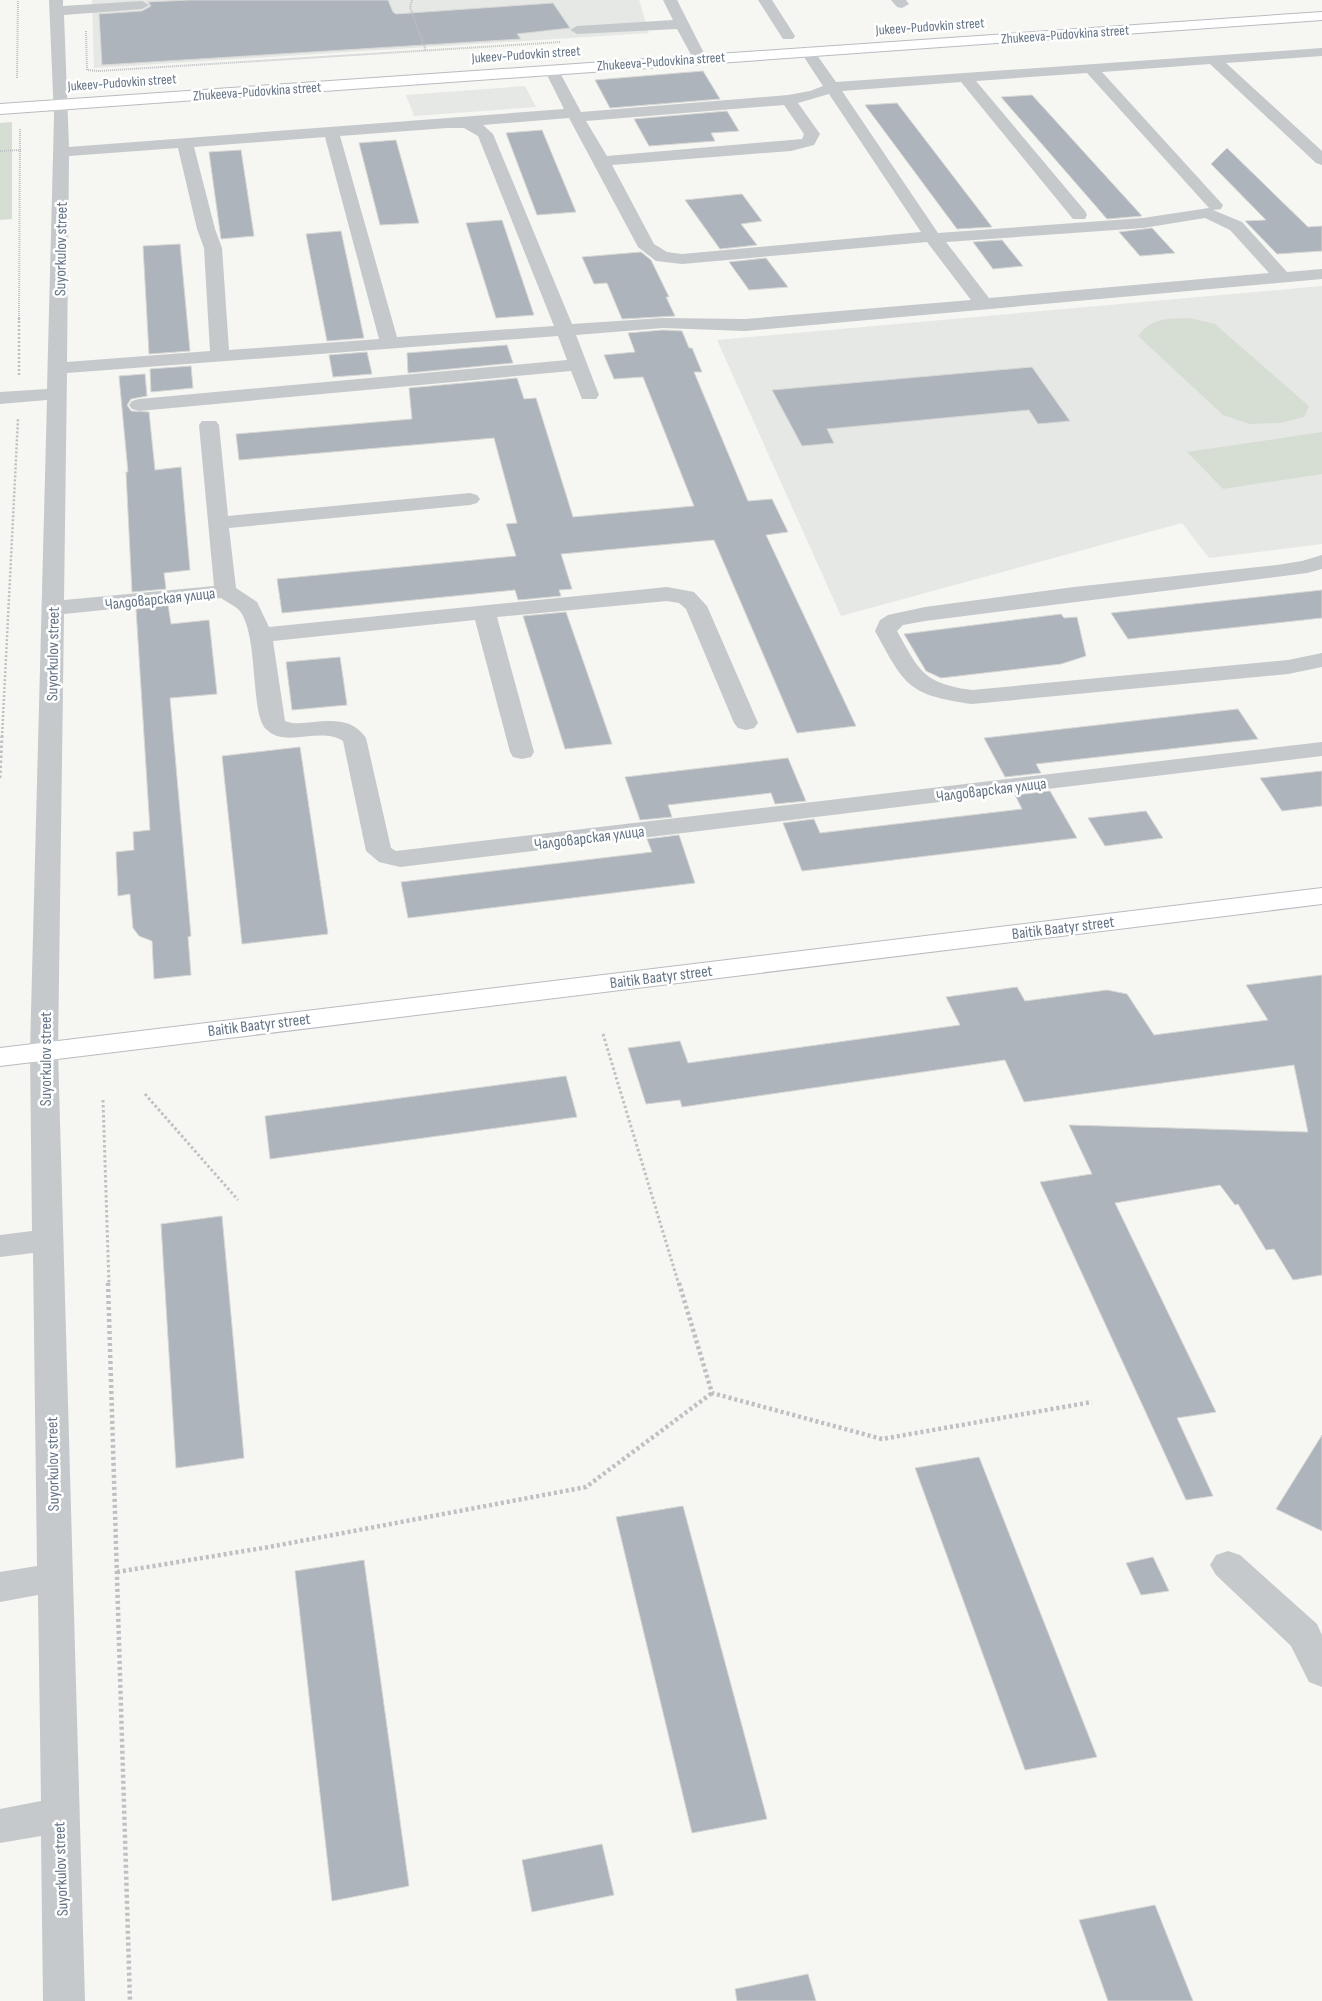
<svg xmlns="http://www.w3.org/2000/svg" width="1322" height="2001" font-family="'Sofia Sans Condensed',sans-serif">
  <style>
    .built { fill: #e6e8e5 }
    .green { fill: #d6ded3 }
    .building { fill: #adb4bb; stroke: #d7d7d5 }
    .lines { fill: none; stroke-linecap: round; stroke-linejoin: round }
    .major-casing { stroke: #b8bcc0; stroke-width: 2 }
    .path-far3 { stroke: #bfc0c3; stroke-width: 2; stroke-dasharray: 1 1; stroke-linecap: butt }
    .path-far2 { stroke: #bfc0c3; stroke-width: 2.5; stroke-dasharray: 2 2; stroke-linecap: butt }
    .path-far1 { stroke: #bfc0c3; stroke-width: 3; stroke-dasharray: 2.5 2.5; stroke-linecap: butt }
    .path { stroke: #bfc0c3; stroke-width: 4.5; stroke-dasharray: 3 3; stroke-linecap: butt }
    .minor { fill: #c5c9cc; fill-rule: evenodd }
    .major { fill: #fff; fill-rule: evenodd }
    .labels { text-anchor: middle; stroke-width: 5; stroke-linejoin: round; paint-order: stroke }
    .far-street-label { font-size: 14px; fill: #637385; stroke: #fff }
    .street-label { font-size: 16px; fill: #637385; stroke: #fff }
  </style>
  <rect width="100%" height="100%" fill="#f6f6f2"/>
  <path class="built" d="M 92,0 L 639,0 L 649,33 L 94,68 Z
    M 525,86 L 536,107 L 414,116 L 406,95 Z
    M 1322,286 L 1322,544 L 1209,558 L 1182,523 L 841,616 L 717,340 Z"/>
  <path class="green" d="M 12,122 L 12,219 L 0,220 L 0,123 Z
    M 1190,318 L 1215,324 L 1309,406 L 1304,417 L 1281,423 L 1249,424 L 1223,415 L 1138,336 C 1152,317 1168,319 1190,318 Z
    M 1322,432 L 1322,474 L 1223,489 L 1187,452 Z"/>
  <path class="building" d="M 188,0 L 388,0 L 393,12 L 396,14 L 553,3 L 570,28 L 517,34 L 521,39 L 102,65 L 99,14 L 142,11 L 151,6 L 148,2 Z
    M 703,71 L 720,99 L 610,108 L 595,80 Z
    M 1032,95 L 1142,216 L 1107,219 L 1001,97 Z
    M 897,103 L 992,227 L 957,229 L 865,105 Z
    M 727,111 L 739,131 L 711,133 L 715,141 L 649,146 L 634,119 Z
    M 542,130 L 576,212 L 537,215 L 506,133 Z
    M 396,140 L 419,223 L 380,225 L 359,143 Z
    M 1227,148 L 1308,227 L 1322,226 L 1322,251 L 1277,254 L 1245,221 L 1266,220 L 1211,164 Z
    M 241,150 L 254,236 L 221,239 L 209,152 Z
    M 742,194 L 762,221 L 741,224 L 757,245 L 720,249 L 685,200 Z
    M 502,220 L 534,315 L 496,318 L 466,223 Z
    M 1152,228 L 1175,253 L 1140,256 L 1119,232 Z
    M 341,231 L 364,338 L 327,341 L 306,234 Z
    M 1002,240 L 1023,266 L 993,269 L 973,242 Z
    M 180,244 L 190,351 L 149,354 L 143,246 Z
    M 641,252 L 651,260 L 669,297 L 666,297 L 675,316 L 622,319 L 607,283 L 594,284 L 582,257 Z
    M 766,258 L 788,287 L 749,290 L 729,262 Z
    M 663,330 L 682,331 L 689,348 L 692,348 L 702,372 L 694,372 L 748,501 L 772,499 L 788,532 L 766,535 L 856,726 L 797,733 L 714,540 L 561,554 L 572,589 L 559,590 L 561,596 L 518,600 L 515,590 L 282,613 L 277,579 L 516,556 L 506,524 L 517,523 L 494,438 L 239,460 L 236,434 L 412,419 L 409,388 L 517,378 L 524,399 L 536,398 L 573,517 L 694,506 L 643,377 L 614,379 L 604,355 L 635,352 L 628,333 Z
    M 507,345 L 513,363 L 408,373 L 407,353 Z
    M 367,352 L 372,374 L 333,377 L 329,355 Z
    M 191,366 L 193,388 L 151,392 L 150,369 Z
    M 1032,367 L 1070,421 L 1038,424 L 1029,410 L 827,429 L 834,443 L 802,446 L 772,390 Z
    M 145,374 L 147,396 L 131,399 L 127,405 L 131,411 L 149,412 L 155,470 L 181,467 L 190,570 L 164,573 L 166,589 L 132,592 L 126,472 L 128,472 L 119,376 Z
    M 1322,590 L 1322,618 L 1128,639 L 1111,613 Z
    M 168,605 L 171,624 L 209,620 L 217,694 L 170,698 L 191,936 L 188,937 L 191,975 L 154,979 L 152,941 L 139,936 L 133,928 L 130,894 L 118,896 L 116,852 L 134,850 L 133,832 L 150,830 L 136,609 Z
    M 566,612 L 612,744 L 565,749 L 523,616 Z
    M 1061,614 L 1064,618 L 1077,617 L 1086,656 L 1061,664 L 941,678 L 926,671 L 904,634 Z
    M 340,657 L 347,705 L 292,710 L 286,662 Z
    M 1238,709 L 1258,739 L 1036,764 L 1041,773 L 1005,777 L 984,738 Z
    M 300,747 L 328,934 L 242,944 L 222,756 Z
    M 788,758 L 806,801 L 775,804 L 771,793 L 668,805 L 672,817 L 640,820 L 625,777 Z
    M 1322,771 L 1322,806 L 1282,811 L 1260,778 Z
    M 1050,791 L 1077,838 L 802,871 L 783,823 L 814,819 L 820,833 L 1022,809 L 1015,795 Z
    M 1146,811 L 1163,838 L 1105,846 L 1088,818 Z
    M 679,835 L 695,883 L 408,918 L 401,882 L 652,852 L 647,839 Z
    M 1322,975 L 1322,1275 L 1293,1280 L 1274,1249 L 1266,1250 L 1238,1204 L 1235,1205 L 1220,1185 L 1115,1203 L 1216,1412 L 1177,1418 L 1213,1496 L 1186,1500 L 1040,1182 L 1092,1174 L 1069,1125 L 1308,1132 L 1294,1065 L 1024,1102 L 1005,1060 L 682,1107 L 680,1100 L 646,1104 L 628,1048 L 680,1041 L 688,1063 L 960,1025 L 946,997 L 1017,987 L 1025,1001 L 1107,990 L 1127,994 L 1154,1035 L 1268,1020 L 1246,985 Z
    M 566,1076 L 577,1117 L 270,1159 L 265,1116 Z
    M 222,1216 L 244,1458 L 176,1468 L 161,1224 Z
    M 1322,1435 L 1322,1531 L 1276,1509 Z
    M 979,1457 L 1097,1757 L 1025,1770 L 915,1468 Z
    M 683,1506 L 767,1819 L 692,1833 L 616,1517 Z
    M 1153,1557 L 1169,1591 L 1141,1595 L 1126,1563 Z
    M 364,1560 L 409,1886 L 332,1901 L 295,1571 Z
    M 602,1844 L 614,1895 L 532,1912 L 522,1860 Z
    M 1155,1905 L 1193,2001 L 1108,2001 L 1079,1920 Z
    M 808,1974 L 816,2001 L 737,2001 L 735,1989 Z"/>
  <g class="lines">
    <defs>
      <path id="major" d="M 1322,12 L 1322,20 L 0,114 L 0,104 Z
        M 1322,888 L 1322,904 L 0,1066 L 0,1048 Z"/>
    </defs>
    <use href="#major" class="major-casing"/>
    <path class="path-far3" d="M 412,0 L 410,7 L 426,51
      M 86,31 L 87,70 L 99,71 L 561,42
      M 17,78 L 18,0
      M 0,151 L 21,150
      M 19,320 L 20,129"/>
    <path class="path-far2" d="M 19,375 L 19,318
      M 2,737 L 18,419"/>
    <path class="path-far1" d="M 0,778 L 2,736
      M 603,1034 L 679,1285
      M 145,1094 L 238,1200
      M 103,1100 L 109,1285"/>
    <path class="path" d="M 108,1283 L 130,2001
      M 679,1283 L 712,1393 L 882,1439 L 1092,1402
      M 117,1572 L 269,1547 L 586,1487 L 712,1393"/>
    <path class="minor" d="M 49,0 L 63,0 L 63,6 L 142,1 L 149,5 L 142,9 L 64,15 L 69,147 L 564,109 L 544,69 L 551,65 L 558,69 L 581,112 L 788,95 L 810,91 L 823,86 L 800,51 L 807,47 L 812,48 L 836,82 L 1322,48 L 1322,56 L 1226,63 L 1322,151 L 1322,165 L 1316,163 L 1210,64 L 1102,72 L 1223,205 L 1221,209 L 1213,210 L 1242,222 L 1287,272 L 1322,269 L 1322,279 L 745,331 L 663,328 L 576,335 L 599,395 L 596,399 L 582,399 L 571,371 L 139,411 L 132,409 L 129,405 L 132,401 L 139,399 L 567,360 L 558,336 L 67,373 L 64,600 L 214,586 L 199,425 L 202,421 L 216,421 L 219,425 L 228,516 L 470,493 L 477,495 L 480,499 L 477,503 L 470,505 L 229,528 L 236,588 L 257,602 L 269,627 L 667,587 L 694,592 L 707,606 L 758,723 L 754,728 L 746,730 L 738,728 L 734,723 L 686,609 L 679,603 L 667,601 L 497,617 L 534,752 L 531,757 L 522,759 L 513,757 L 510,752 L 475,620 L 273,641 L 285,721 C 305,730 345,707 366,738 L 391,848 L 396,851 L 1322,742 L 1322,756 L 400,867 L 379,862 L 366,851 L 343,741 C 320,726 285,749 266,729 C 250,714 259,637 240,611 C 236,606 226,602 221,598 L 64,614 L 58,1051 L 85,2001 L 43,2001 L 41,1836 L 0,1843 L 0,1809 L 41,1801 L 38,1595 L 0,1602 L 0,1572 L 37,1566 L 33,1253 L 0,1257 L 0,1235 L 32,1231 L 30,1051 L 47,400 L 0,404 L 0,392 L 47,389 L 54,117 ZM 1087,73 L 1209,208 L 1143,218 L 938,233 L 842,91 L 961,82 L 1073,219 L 1085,219 L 1087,215 L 1085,211 L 976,81 ZM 829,94 L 921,232 L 682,254 L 667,252 L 654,244 L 612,165 L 791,151 L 814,145 L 820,134 L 798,103 ZM 784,105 L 804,134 L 802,139 L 607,156 L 586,121 ZM 569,118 L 638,247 L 656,261 L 682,264 L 927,242 L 971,300 L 745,319 L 663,318 L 572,324 L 493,134 L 483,125 ZM 447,128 L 464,128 L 478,136 L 554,326 L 397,337 L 340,136 ZM 325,137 L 379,339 L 229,350 L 222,248 L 215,229 L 194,147 ZM 178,148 L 197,229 L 204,248 L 210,351 L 67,362 L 69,156 ZM 1205,218 L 1230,230 L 1269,273 L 989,298 L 946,242 L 1143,228 Z
      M 663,0 L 677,0 L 707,59 L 705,62 L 695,62 L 677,29 L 577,34 L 570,30 L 577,26 L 673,20 Z
      M 758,0 L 772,0 L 795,36 L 793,39 L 783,39 Z
      M 891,0 L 906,0 L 909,4 L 902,8 L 897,7 Z
      M 1322,555 L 1322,569 L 1307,573 L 925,621 L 903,625 L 897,631 C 920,672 923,683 972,690 L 1288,660 L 1322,653 L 1322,667 L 1288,674 L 972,704 C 908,695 905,686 875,631 L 880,620 L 888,615 L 925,607 L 1074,587 L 1277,565 L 1302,561 Z
      M 1228,1551 L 1240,1555 L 1317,1624 L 1322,1635 L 1322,1687 L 1309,1682 L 1291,1646 L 1216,1575 L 1210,1565 L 1216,1555 Z"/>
    <use href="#major" class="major"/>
  </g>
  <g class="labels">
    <g class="far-street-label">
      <text transform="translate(930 26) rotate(-4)" y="5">Jukeev-Pudovkin street</text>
      <text transform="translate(1065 34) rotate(-4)" y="5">Zhukeeva-Pudovkina street</text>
      <text transform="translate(526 54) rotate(-4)" y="5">Jukeev-Pudovkin street</text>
      <text transform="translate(661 61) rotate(-4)" y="5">Zhukeeva-Pudovkina street</text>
      <text transform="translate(122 82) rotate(-4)" y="5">Jukeev-Pudovkin street</text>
      <text transform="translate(257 91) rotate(-4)" y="5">Zhukeeva-Pudovkina street</text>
    </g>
    <g class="street-label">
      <text transform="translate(60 249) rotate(-89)" y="6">Suyorkulov street</text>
      <text transform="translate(160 598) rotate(-6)" y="6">Чалдоварская улица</text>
      <text transform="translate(52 654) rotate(-89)" y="6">Suyorkulov street</text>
      <text transform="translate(991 789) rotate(-7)" y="6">Чалдоварская улица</text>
      <text transform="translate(589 837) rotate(-7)" y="6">Чалдоварская улица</text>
      <text transform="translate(1063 927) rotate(-7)" y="6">Baitik Baatyr street</text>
      <text transform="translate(661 976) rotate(-7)" y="6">Baitik Baatyr street</text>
      <text transform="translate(259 1024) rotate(-7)" y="6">Baitik Baatyr street</text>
      <text transform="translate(45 1059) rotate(-90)" y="6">Suyorkulov street</text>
      <text transform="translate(52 1464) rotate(-91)" y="6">Suyorkulov street</text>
      <text transform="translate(60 1869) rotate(-92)" y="6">Suyorkulov street</text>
    </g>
  </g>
</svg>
